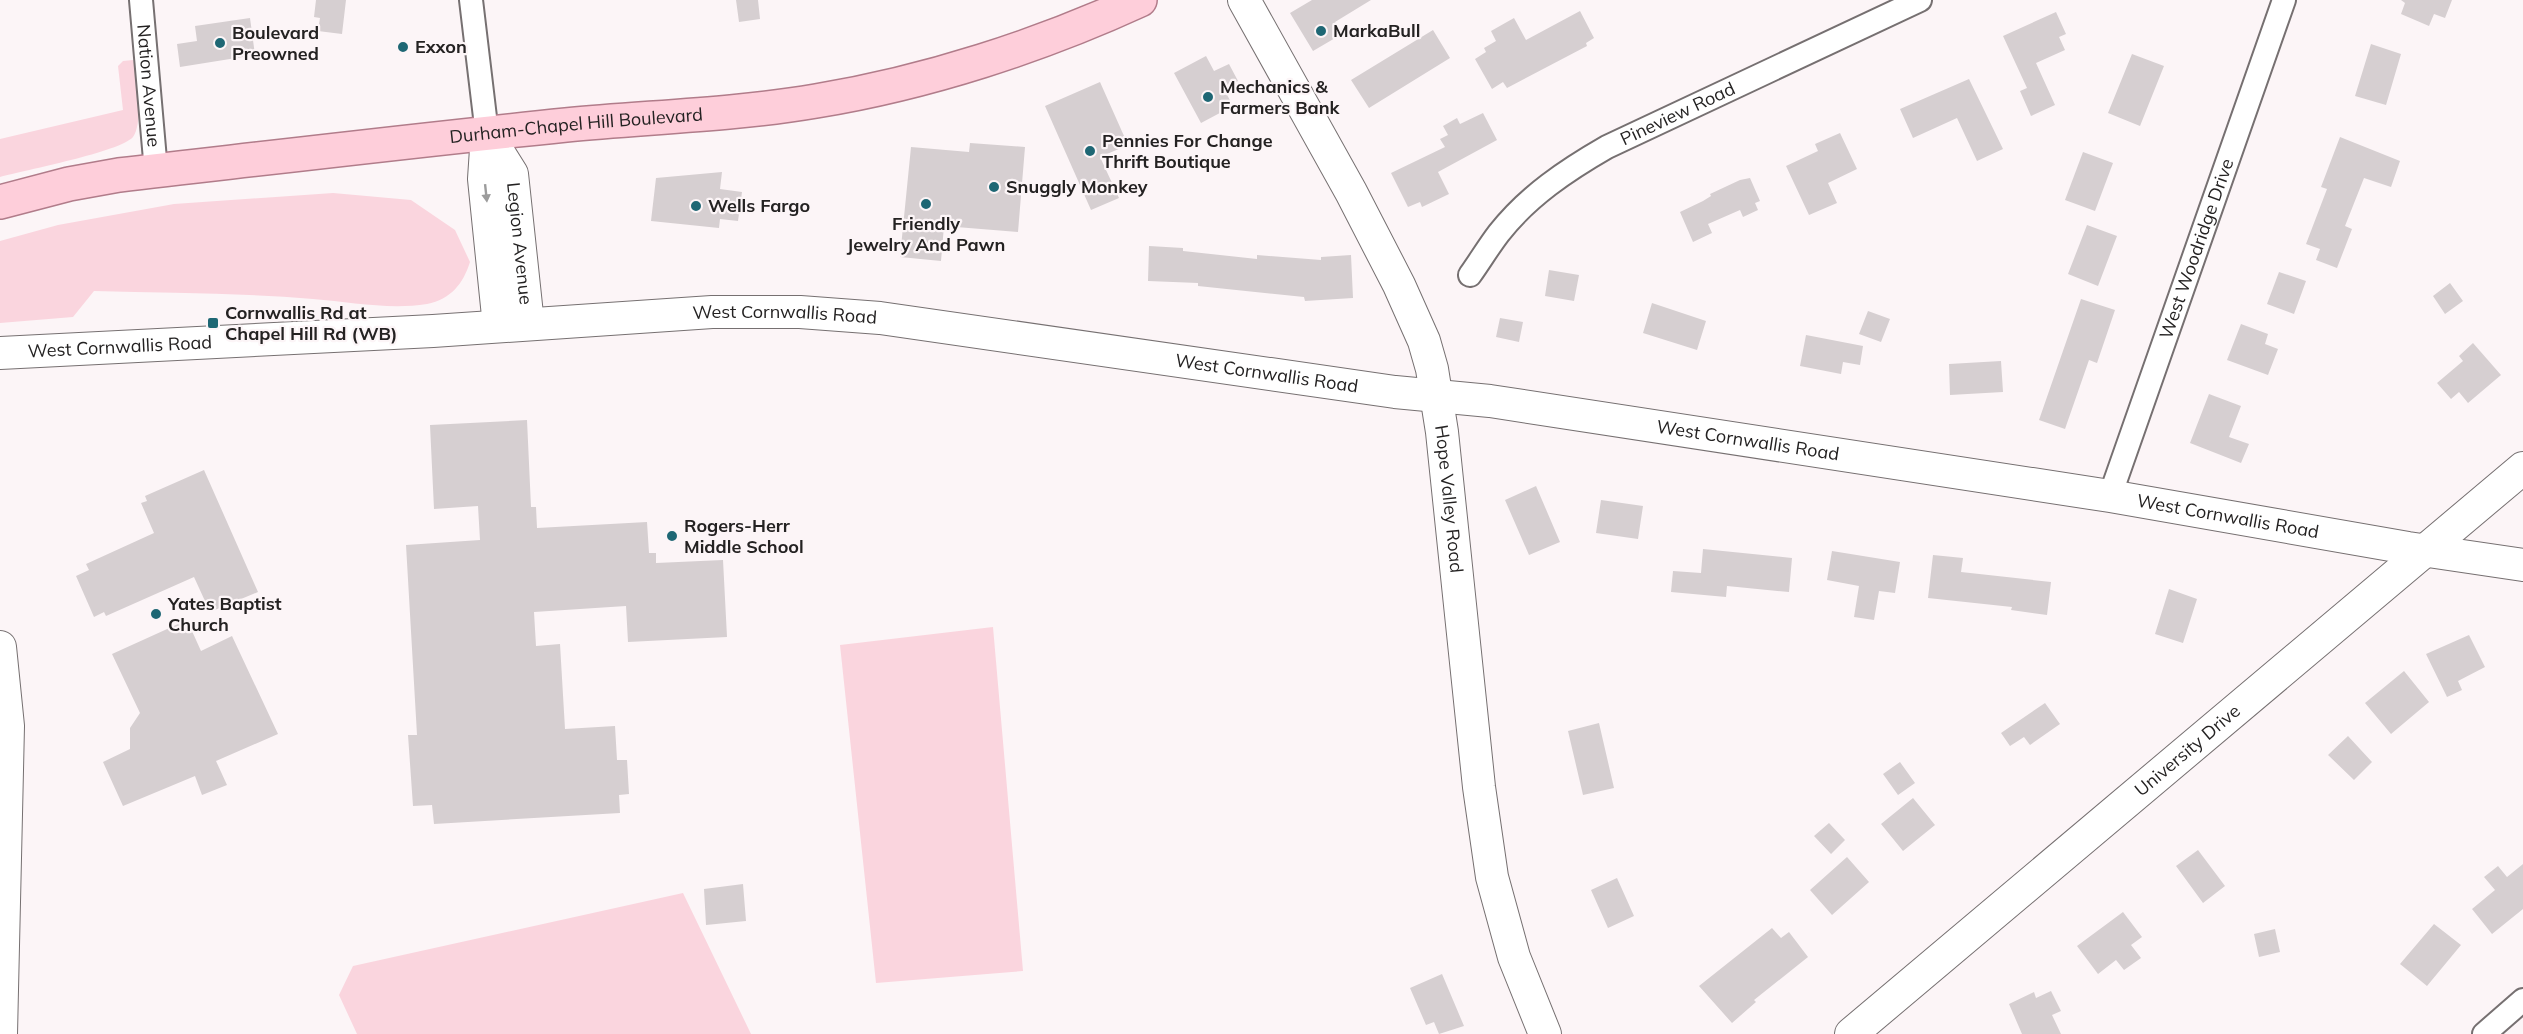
<svg xmlns="http://www.w3.org/2000/svg" width="2523" height="1034" font-family="Mulish,sans-serif">
  <style>
    .green { fill: #fad5de }
    .building { fill: #d6cfd1 }
    .lines { fill: none; stroke-linecap: round; stroke-linejoin: round }
    .street-casing { stroke: #767071; stroke-width: 26 }
    .secondary-casing { stroke: #767071; stroke-width: 34 }
    .primary-casing { stroke: #b17c8a; stroke-width: 36 }
    .street { stroke: #fff; stroke-width: 22 }
    .secondary { stroke: #fff; stroke-width: 32 }
    .primary { stroke: #feceda; stroke-width: 33 }
    .oneway { fill: #9c9c9c }
    .poi-dot { fill: #1e6774; stroke: #fcf5f7; stroke-width: 2 }
    .labels { text-anchor: middle; stroke-width: 4.5; stroke-linejoin: round; paint-order: stroke }
    .poi-label { font-size: 18px; font-weight: bold; fill: #242222; stroke: #fcf5f7; text-anchor: start }
    .street-label { font-size: 18px; fill: #242222; stroke: #fcf5f7 }
  </style>
  <rect width="100%" height="100%" fill="#fcf5f7"/>
  <path class="green" d="M 133,60 C 139,74 143,124 133,137 C 120,152 25,170 0,177 L 0,139 L 123,110 L 118,66 L 123,61 Z
    M 333,193 L 411,200 L 455,230 L 470,262 C 463,284 451,299 427,304 C 389,310 351,302 313,299 C 241,293 167,293 94,291 L 73,317 L 0,323 L 0,241 L 58,225 L 174,204 Z
    M 993,627 L 1023,971 L 876,983 L 840,645 Z
    M 683,893 L 751,1034 L 357,1034 L 339,995 L 353,966 Z"/>
  <path class="building" d="M 316,0 L 346,0 L 342,34 L 318,31 L 320,18 L 314,17 Z
    M 736,0 L 758,0 L 760,19 L 739,22 Z
    M 1312,0 L 1371,0 L 1335,22 L 1342,34 L 1313,51 L 1290,13 Z
    M 2401,0 L 2452,0 L 2445,18 L 2434,14 L 2429,26 L 2401,14 L 2405,3 Z
    M 1580,11 L 1594,38 L 1586,43 L 1587,46 L 1507,88 L 1503,82 L 1492,89 L 1475,59 L 1486,52 L 1484,48 L 1496,41 L 1491,31 L 1514,18 L 1526,40 Z
    M 2056,12 L 2066,34 L 2059,37 L 2065,50 L 2036,63 L 2055,105 L 2031,116 L 2020,91 L 2027,88 L 2003,36 Z
    M 250,18 L 255,55 L 180,67 L 177,44 L 197,41 L 195,26 Z
    M 1433,30 L 1450,58 L 1369,108 L 1351,80 Z
    M 2371,44 L 2401,54 L 2386,105 L 2355,96 Z
    M 2132,54 L 2164,66 L 2140,126 L 2108,113 Z
    M 1206,56 L 1214,71 L 1229,64 L 1238,81 L 1224,89 L 1233,106 L 1201,123 L 1174,73 Z
    M 1969,79 L 2003,149 L 1977,161 L 1957,118 L 1913,138 L 1900,109 Z
    M 1100,82 L 1128,145 L 1100,157 L 1119,198 L 1091,210 L 1045,106 Z
    M 1483,113 L 1497,140 L 1438,172 L 1449,194 L 1422,207 L 1420,202 L 1408,207 L 1391,173 L 1445,147 L 1440,139 L 1448,135 L 1443,126 L 1457,118 L 1460,124 Z
    M 1840,133 L 1857,169 L 1828,183 L 1837,203 L 1809,215 L 1786,166 L 1818,151 L 1815,144 Z
    M 2340,137 L 2400,161 L 2391,187 L 2364,178 L 2345,226 L 2352,229 L 2337,268 L 2316,260 L 2320,249 L 2306,244 L 2327,189 L 2321,187 Z
    M 970,143 L 1025,147 L 1018,232 L 944,226 L 941,261 L 900,257 L 911,147 L 969,152 Z
    M 2083,152 L 2113,163 L 2095,211 L 2065,200 Z
    M 722,172 L 720,189 L 742,192 L 738,221 L 720,219 L 719,228 L 651,221 L 656,178 Z
    M 1750,178 L 1760,201 L 1755,203 L 1758,210 L 1743,217 L 1740,210 L 1708,224 L 1712,233 L 1693,242 L 1680,212 L 1703,201 L 1711,196 L 1710,194 L 1740,180 Z
    M 2087,225 L 2117,236 L 2098,286 L 2068,274 Z
    M 1149,246 L 1183,248 L 1183,251 L 1257,259 L 1257,255 L 1321,260 L 1321,257 L 1351,255 L 1353,298 L 1305,301 L 1304,297 L 1198,286 L 1198,283 L 1148,281 Z
    M 1549,270 L 1579,275 L 1574,301 L 1545,296 Z
    M 2279,272 L 2306,281 L 2294,314 L 2267,304 Z
    M 2450,283 L 2463,301 L 2445,314 L 2433,296 Z
    M 2081,299 L 2115,310 L 2097,363 L 2089,360 L 2065,429 L 2039,420 Z
    M 1652,303 L 1706,321 L 1697,350 L 1643,333 Z
    M 1868,311 L 1890,319 L 1881,342 L 1859,334 Z
    M 1500,318 L 1523,322 L 1519,342 L 1496,337 Z
    M 2241,324 L 2268,334 L 2265,344 L 2278,349 L 2268,375 L 2227,360 Z
    M 1806,335 L 1863,346 L 1860,365 L 1843,362 L 1841,374 L 1800,366 Z
    M 2473,343 L 2501,375 L 2468,403 L 2459,392 L 2451,399 L 2437,383 L 2463,361 L 2459,356 Z
    M 2001,361 L 2003,392 L 1950,395 L 1949,364 Z
    M 2209,394 L 2241,406 L 2229,437 L 2249,444 L 2241,463 L 2190,443 Z
    M 527,420 L 531,507 L 536,507 L 537,528 L 647,522 L 649,553 L 656,553 L 656,563 L 723,560 L 727,637 L 628,642 L 626,606 L 534,612 L 536,646 L 560,644 L 565,729 L 615,726 L 617,760 L 627,760 L 629,794 L 619,795 L 620,813 L 434,824 L 432,805 L 413,806 L 408,735 L 417,735 L 406,545 L 480,540 L 478,506 L 434,509 L 430,425 Z
    M 204,470 L 258,592 L 210,612 L 194,577 L 106,616 L 104,612 L 94,617 L 76,576 L 89,570 L 86,564 L 154,533 L 141,503 L 147,501 L 145,496 Z
    M 1536,486 L 1560,542 L 1529,555 L 1505,500 Z
    M 1601,500 L 1643,506 L 1638,539 L 1596,533 Z
    M 1703,549 L 1792,558 L 1789,592 L 1727,586 L 1726,597 L 1671,592 L 1673,571 L 1701,573 Z
    M 1832,551 L 1900,562 L 1895,593 L 1879,591 L 1874,620 L 1854,617 L 1859,586 L 1827,580 Z
    M 1933,555 L 1963,558 L 1961,572 L 2051,582 L 2047,615 L 2011,610 L 2012,607 L 1928,598 Z
    M 2169,589 L 2197,599 L 2183,643 L 2155,634 Z
    M 187,620 L 201,651 L 232,636 L 278,734 L 216,761 L 227,785 L 202,795 L 195,776 L 123,806 L 103,762 L 130,749 L 130,728 L 140,713 L 112,654 Z
    M 2469,635 L 2485,667 L 2458,681 L 2462,690 L 2447,697 L 2426,654 Z
    M 2404,671 L 2429,702 L 2391,734 L 2365,703 Z
    M 2045,703 L 2060,724 L 2030,745 L 2024,737 L 2010,746 L 2001,733 Z
    M 1599,723 L 1614,788 L 1583,795 L 1568,731 Z
    M 2348,736 L 2372,762 L 2354,780 L 2328,755 Z
    M 1900,762 L 1915,783 L 1898,795 L 1883,774 Z
    M 1913,798 L 1935,825 L 1903,851 L 1881,824 Z
    M 1829,823 L 1845,840 L 1831,854 L 1814,836 Z
    M 2198,850 L 2225,886 L 2203,903 L 2176,866 Z
    M 1847,857 L 1869,882 L 1832,915 L 1810,890 Z
    M 2523,864 L 2523,909 L 2492,934 L 2472,909 L 2495,890 L 2484,877 L 2498,866 L 2507,877 Z
    M 1617,878 L 1634,916 L 1608,928 L 1591,890 Z
    M 743,884 L 746,921 L 706,925 L 704,889 Z
    M 2123,912 L 2142,937 L 2131,945 L 2141,958 L 2124,970 L 2116,960 L 2098,974 L 2077,946 Z
    M 2434,924 L 2461,945 L 2427,986 L 2400,964 Z
    M 1772,928 L 1781,938 L 1789,932 L 1808,957 L 1754,1000 L 1756,1002 L 1732,1023 L 1699,986 Z
    M 2275,929 L 2280,952 L 2259,957 L 2254,934 Z
    M 1442,974 L 1464,1026 L 1439,1034 L 1434,1022 L 1426,1025 L 1410,988 Z
    M 2051,991 L 2061,1011 L 2052,1015 L 2061,1034 L 2022,1034 L 2009,1004 L 2034,992 L 2036,998 Z"/>
  <g class="lines">
    <defs>
      <g id="street">
        <path id="s1" d="M 141,0 L 156,171"/>
        <path d="M 471,0 L 487,134"/>
        <path id="s2" d="M 1470,275 C 1480,261 1489,246 1499,233 C 1528,196 1567,170 1607,147 L 1920,0"/>
        <path id="s3" d="M 2110,496 L 2284,0"/>
        <path d="M 2484,1034 L 2523,1000"/>
      </g>
      <g id="secondary">
        <path id="s4" d="M 1244,0 L 1351,192 L 1399,285 L 1424,341 L 1432,369 L 1442,432 L 1479,787 L 1492,877 L 1514,957 L 1545,1034"/>
        <path id="s5" d="M 487,134 L 512,174 L 528,324"/>
        <path d="M 487,134 L 484,179 L 499,326"/>
        <path id="s6" d="M 0,353 L 433,331 L 712,312 L 800,312 L 880,318 L 1395,392 L 1490,401 L 2110,496 L 2408,548 L 2523,565"/>
        <path d="M 0,647 L 8,726 L 1,1034"/>
        <path id="s7" d="M 1851,1034 L 2523,468"/>
      </g>
      <g id="primary">
        <path id="s8" d="M 0,202 L 69,184 L 119,175 C 268,158 417,140 566,125 C 649,117 734,115 816,101 C 926,83 1040,46 1140,0"/>
      </g>
    </defs>
    <use href="#street" class="street-casing"/>
    <use href="#secondary" class="secondary-casing"/>
    <use href="#primary" class="primary-casing"/>
    <use href="#street" class="street"/>
    <use href="#secondary" class="secondary"/>
    <use href="#primary" class="primary"/>
  </g>
  <defs><path id="oneway-solid" d="M-6-.8H1V-3.2L6.5 0L1 3.2V.8H-6Z" transform="scale(1.5)"/></defs>
  <use class="oneway" href="#oneway-solid" transform="translate(486 193) rotate(84)"/>
  <g class="poi-dot">
    <circle cx="1321" cy="31" r="6"/>
    <circle cx="220" cy="43" r="6"/>
    <circle cx="403" cy="47" r="6"/>
    <circle cx="1208" cy="97" r="6"/>
    <circle cx="1090" cy="151" r="6"/>
    <circle cx="994" cy="187" r="6"/>
    <circle cx="926" cy="204" r="6"/>
    <circle cx="696" cy="206" r="6"/>
    <rect x="207" y="317" width="12" height="12" rx="3"/>
    <circle cx="672" cy="536" r="6"/>
    <circle cx="156" cy="614" r="6"/>
  </g>
  <g class="labels">
    <g class="poi-label">
      <text x="1333" y="37">MarkaBull</text>
      <text x="232" y="39">Boulevard<tspan x="232" dy="21">Preowned</tspan></text>
      <text x="415" y="53">Exxon</text>
      <text x="1220" y="93">Mechanics &amp;<tspan x="1220" dy="21">Farmers Bank</tspan></text>
      <text x="1102" y="147">Pennies For Change<tspan x="1102" dy="21">Thrift Boutique</tspan></text>
      <text x="1006" y="193">Snuggly Monkey</text>
      <text x="708" y="212">Wells Fargo</text>
      <text x="926" y="230" text-anchor="middle">Friendly<tspan x="926" dy="21">Jewelry And Pawn</tspan></text>
      <text x="225" y="319">Cornwallis Rd at<tspan x="225" dy="21">Chapel Hill Rd (WB)</tspan></text>
      <text x="684" y="532">Rogers-Herr<tspan x="684" dy="21">Middle School</tspan></text>
      <text x="168" y="610">Yates Baptist<tspan x="168" dy="21">Church</tspan></text>
    </g>
    <g class="street-label">
      <text dy="6" stroke="none"><textPath href="#s1" startOffset="86">Nation Avenue</textPath></text>
      <text dy="6" stroke="none"><textPath href="#s2" startOffset="268">Pineview Road</textPath></text>
      <text dy="6" stroke="none"><textPath href="#s8" startOffset="582">Durham-Chapel Hill Boulevard</textPath></text>
      <text dy="6" stroke="none"><textPath href="#s5" startOffset="117">Legion Avenue</textPath></text>
      <text dy="6" stroke="none"><textPath href="#s3" startOffset="262">West Woodridge Drive</textPath></text>
      <text dy="6" stroke="none"><textPath href="#s6" startOffset="786">West Cornwallis Road</textPath></text>
      <text dy="6" stroke="none"><textPath href="#s6" startOffset="120">West Cornwallis Road</textPath></text>
      <text dy="6" stroke="none"><textPath href="#s6" startOffset="1272">West Cornwallis Road</textPath></text>
      <text dy="6" stroke="none"><textPath href="#s6" startOffset="1758">West Cornwallis Road</textPath></text>
      <text dy="6" stroke="none"><textPath href="#s4" startOffset="546">Hope Valley Road</textPath></text>
      <text dy="6" stroke="none"><textPath href="#s6" startOffset="2244">West Cornwallis Road</textPath></text>
      <text dy="6" stroke="none"><textPath href="#s7" startOffset="440">University Drive</textPath></text>
    </g>
  </g>
</svg>
